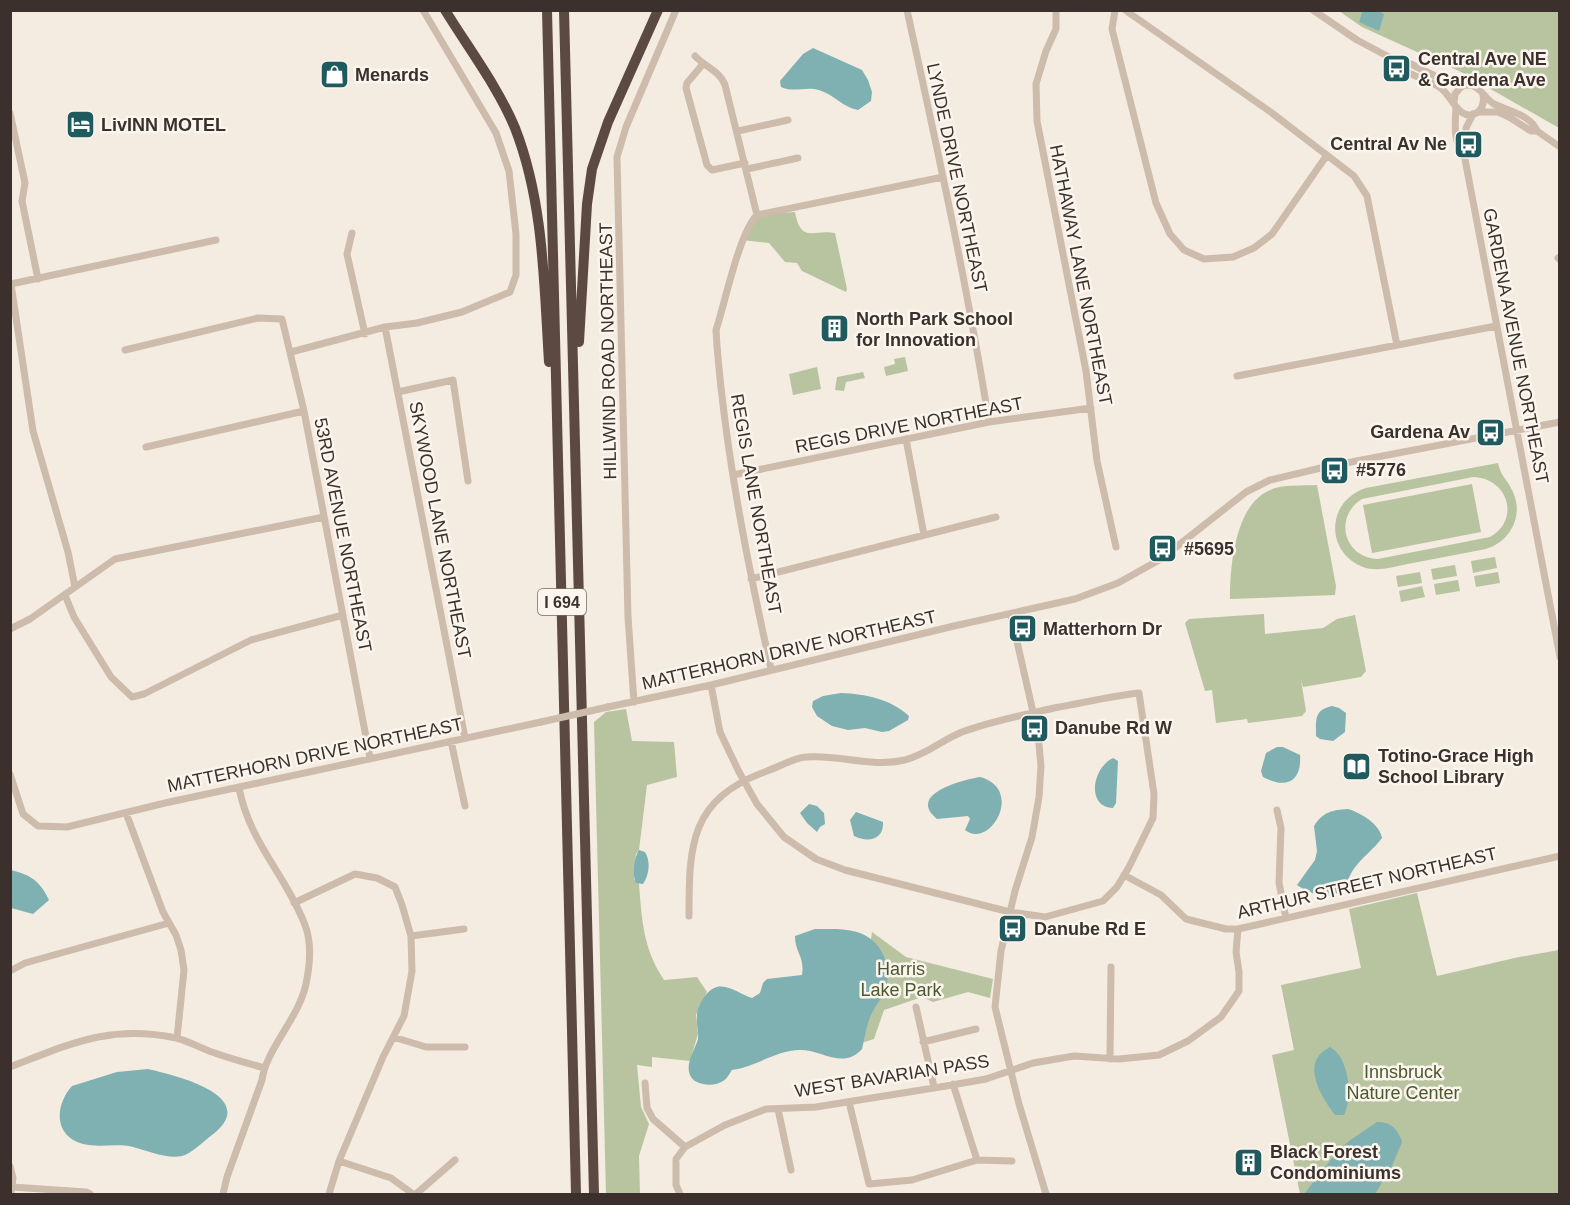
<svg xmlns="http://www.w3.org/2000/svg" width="1570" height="1205" font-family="Arial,sans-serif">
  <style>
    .green { fill: #b8c4a0; fill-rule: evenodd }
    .water { fill: #7fb0b2 }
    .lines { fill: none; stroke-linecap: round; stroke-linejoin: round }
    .minor { stroke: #cdbbac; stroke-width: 7 }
    .highway { stroke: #5c4a42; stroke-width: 10 }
    .minor-bridge { stroke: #cdbbac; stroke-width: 7 }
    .labels { text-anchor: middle; stroke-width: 5; stroke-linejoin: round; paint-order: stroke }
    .shield { fill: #fbf5ee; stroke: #756b66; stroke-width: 1.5 }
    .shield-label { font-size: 16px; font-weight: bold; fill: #3b302b }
    .poi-label { font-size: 18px; font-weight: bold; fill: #3b302b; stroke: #fbf5ee; text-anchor: start }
    .street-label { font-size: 18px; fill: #3b302b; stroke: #fbf5ee }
    .park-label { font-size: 18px; fill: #4a5a2e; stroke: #fbf5ee }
  </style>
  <rect width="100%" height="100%" fill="#f4ebe1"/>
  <path class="green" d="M 1339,11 L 1362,11 L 1359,22 L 1384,14 L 1380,11 L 1559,11 L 1559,128 L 1459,71 L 1362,27 Z
    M 795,212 C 801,244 813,229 835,233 L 847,289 L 846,292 L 802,271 L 797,263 L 785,262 L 769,243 L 742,240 L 757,215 Z
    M 905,357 L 908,371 L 886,376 L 884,367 L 895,364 L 894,359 Z
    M 817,367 L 821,389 L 793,395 L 789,374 Z
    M 863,372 L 865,378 L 846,382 L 844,391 L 835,390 L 837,377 Z
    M 1498,463 C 1502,479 1507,478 1513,492 C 1524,516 1510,542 1486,549 C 1462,554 1437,558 1413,563 C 1400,565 1386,570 1372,569 C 1348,566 1331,543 1336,520 C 1339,504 1351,493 1366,488 ZM 1473,477 C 1508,478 1521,519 1490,537 L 1378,559 C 1344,558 1333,517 1362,499 Z
    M 1472,484 L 1481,532 L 1372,553 L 1363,505 Z
    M 1317,485 L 1336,586 L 1335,595 L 1230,599 C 1230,565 1235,505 1270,490 C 1283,484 1303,486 1317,485 Z
    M 1495,557 L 1497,568 L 1473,573 L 1471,561 Z
    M 1455,565 L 1457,576 L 1433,580 L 1431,569 Z
    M 1420,572 L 1422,583 L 1398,587 L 1396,576 Z
    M 1498,572 L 1500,583 L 1476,587 L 1474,576 Z
    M 1458,580 L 1460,591 L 1436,595 L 1434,584 Z
    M 1422,586 L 1425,597 L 1401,602 L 1399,591 Z
    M 1264,614 L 1265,634 L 1323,628 L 1337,619 L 1355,615 L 1366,671 L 1361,677 L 1303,687 L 1301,680 L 1306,711 L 1302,716 L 1248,723 L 1247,719 L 1216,723 L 1212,690 L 1205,691 L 1185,623 L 1189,619 Z
    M 626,709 L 632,741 L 674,742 L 677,777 L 647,785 L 639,850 L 636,854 L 634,879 L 639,884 C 642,921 643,948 664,980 L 697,977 L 707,992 L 696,1015 L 698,1034 L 690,1061 L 652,1057 L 652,1067 L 637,1065 L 641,1107 L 649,1124 L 639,1156 L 640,1194 L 606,1194 L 594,722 L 606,712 Z
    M 1417,893 L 1437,976 L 1519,957 L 1559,950 L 1559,1194 L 1300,1194 L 1272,1055 L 1294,1050 L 1281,985 L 1361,968 L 1349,909 Z
    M 872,932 L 906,957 L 993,979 L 990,998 L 968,992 L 933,1002 L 922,997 L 884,1010 L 874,1039 L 855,1045 Z"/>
  <path class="water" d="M 1362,11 L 1380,11 L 1384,14 L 1379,31 L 1359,22 Z
    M 813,48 L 862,70 L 868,80 L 872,92 L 871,101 L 858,110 C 842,107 835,95 819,90 C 806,86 793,93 781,87 L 780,81 L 803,54 Z
    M 841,693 C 865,694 891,699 909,716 L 908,720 L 889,731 L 882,732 L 865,728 L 848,730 L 832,726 L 817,716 L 812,707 L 813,701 L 823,696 Z
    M 1332,706 L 1339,708 L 1346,713 L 1345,732 L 1333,741 L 1320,739 L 1316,736 C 1316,720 1314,710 1332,706 Z
    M 1277,747 L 1283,747 L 1300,755 C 1302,783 1285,789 1263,777 L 1261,771 L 1266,753 Z
    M 1113,758 L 1118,761 L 1116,803 L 1113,808 C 1086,807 1092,768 1113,758 Z
    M 980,777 C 1025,789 990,850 965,830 L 970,819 L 968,816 L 937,819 C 906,794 963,780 980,777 Z
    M 809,804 L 817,806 L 824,813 L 825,824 L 820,827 L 817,832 L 807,823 L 800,813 Z
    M 1348,809 C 1361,813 1380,824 1382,838 C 1374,849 1361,858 1353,870 C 1349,876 1347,885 1341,890 C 1329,902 1309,893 1297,885 L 1315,860 L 1317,851 L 1314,826 C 1323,812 1332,810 1348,809 Z
    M 856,812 L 883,822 C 884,840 868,843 854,836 L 850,820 Z
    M 639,850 L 645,852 C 651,862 649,875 643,884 L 636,883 C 632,875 634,858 639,850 Z
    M 11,870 C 31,875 40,881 49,900 L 33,914 L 11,908 Z
    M 815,929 C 828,929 844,928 857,932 C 883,940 894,969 884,993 C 881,1000 875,1006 872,1013 C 866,1025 865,1037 862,1049 C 843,1070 823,1050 800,1050 C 776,1050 756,1067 732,1070 C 729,1074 727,1079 723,1081 C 715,1087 694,1086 690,1075 C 685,1063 695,1050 698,1039 C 699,1031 696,1024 697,1016 C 697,1006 707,989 717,987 C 729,984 741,995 752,998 L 760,993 L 763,983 L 767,979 L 802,975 C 805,956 795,953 795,936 Z
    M 1330,1047 C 1349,1057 1353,1097 1344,1115 L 1335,1115 C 1321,1096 1299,1062 1330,1047 Z
    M 148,1069 C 174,1075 263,1096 212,1135 C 204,1141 191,1154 182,1156 C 165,1159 149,1151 133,1147 C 117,1143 99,1148 83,1144 C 53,1136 55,1105 72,1086 L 117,1072 Z
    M 1377,1122 C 1390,1121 1399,1130 1402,1142 L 1392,1166 L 1375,1194 L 1304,1194 L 1337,1152 L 1349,1141 Z"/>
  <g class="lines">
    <path class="minor" d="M 907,10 C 937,147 967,284 989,422
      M 1056,10 L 1056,29 L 1046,51 L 1036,84 L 1037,121 L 1086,371 L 1097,461 L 1116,547
      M 1115,10 L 1112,29 L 1156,203 L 1170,234 L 1184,250 L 1204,259 L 1233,257 L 1254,248 L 1272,234 L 1327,155
      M 1125,10 L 1272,113 L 1354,176 L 1367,196 L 1397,345
      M 1313,10 L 1357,40 L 1404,65 L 1411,64 L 1437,77 L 1463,86
      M 695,56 C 704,66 720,71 725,85 L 757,215
      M 703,64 L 687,83 L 686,88 L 707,165 L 712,170 L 745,163
      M 1404,65 L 1407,72 C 1418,78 1432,81 1442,89 C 1452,97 1460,124 1478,112 C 1484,107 1484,101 1483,95
      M 1454,102 L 1455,94 L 1460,88 C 1464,85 1468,84 1473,86 C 1482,89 1486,100 1494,104 C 1508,111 1531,115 1537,131
      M 1456,108 C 1455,123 1453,143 1464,154
      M 1478,112 L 1498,112 L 1509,117 L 1531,131 L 1537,131 L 1560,147
      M 10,113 L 25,183 L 22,201 L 38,279
      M 1473,114 L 1466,128 L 1467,148 L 1464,154 L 1560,657
      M 738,131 L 788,120
      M 747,169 L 798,158
      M 352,233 L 347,254 L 365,334
      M 1558,258 L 1560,260
      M 385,327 L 465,738
      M 125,350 L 258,318 L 282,319 L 304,411 L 370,758
      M 291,352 L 385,327 L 417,323 L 462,312 L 510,292 L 516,275 L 516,234 L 509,171 L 496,133 L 423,10
      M 1237,376 L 1496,326
      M 398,392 L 453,380 L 468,481
      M 906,439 L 924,535
      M 146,447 L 304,411
      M 733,475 L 989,422 L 1091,408
      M 751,579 L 996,517
      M 75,587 L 68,552 L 33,431 L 11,284 L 216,240
      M 65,595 L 74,617 L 111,677 L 132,697 L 144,694 L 251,640 L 343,615
      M 1011,615 L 1038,734 L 1041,766 L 1039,797 L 1032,837 L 1015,891 L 1001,951 L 995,1007 L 1019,1104 L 1046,1194
      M 10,629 L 30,619 L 115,559 L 324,517
      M 771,669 C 747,561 726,455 717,346 L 716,330 C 725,303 739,233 757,215 L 943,177
      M 634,702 L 628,617 L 617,157 L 626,127 L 676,10
      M 608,707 L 711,685 L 954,626 L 1075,599 L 1118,583 L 1161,559 L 1246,492 L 1270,480 L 1325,467 L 1560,422
      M 451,741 L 465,806
      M 10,774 L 23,814 L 38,826 L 67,827 L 165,803 L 541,722
      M 1277,810 L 1281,828 L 1279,883 L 1286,918
      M 126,813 L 163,912 L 176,935 L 181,950 L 184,970 L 177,1038
      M 1124,875 L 1161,895 L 1186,919 L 1226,929 L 1238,929 L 1560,856
      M 294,903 L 355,874 L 377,878 L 395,887 L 402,905 L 411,936 L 412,971 L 404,1016 L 383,1057 L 339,1161 L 329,1194
      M 689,916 C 689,844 690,799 767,771 C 779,767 793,758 806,757 C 838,754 871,768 905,760 C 929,753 942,740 962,732 C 992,721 1023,715 1054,708 C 1083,703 1111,696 1139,693 L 1154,794 L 1153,818 L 1129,867 L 1117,887 L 1103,901 L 1045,917 L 1010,912 L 845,870 L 816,859 L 784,837 L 757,804 L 738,770 L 720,732 L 711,685
      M 411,936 L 464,929
      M 10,971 L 25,963 L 169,923
      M 916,1007 L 934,1087
      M 393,1037 L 426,1047 L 465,1047
      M 923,1042 L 976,1029
      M 1110,1059 L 1111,967
      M 10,1067 C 70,1044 110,1024 176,1038 C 189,1041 202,1049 215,1053 C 231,1059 248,1063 264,1068
      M 645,1083 L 647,1108 L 653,1119 L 685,1147
      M 953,1084 L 977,1160
      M 849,1102 L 869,1184 L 912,1180 L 977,1160 L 1012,1161
      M 778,1109 L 791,1170
      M 339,1161 L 391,1178 L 413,1194
      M 10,1166 L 13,1178 L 11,1194
      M 12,1187 L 86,1192 L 90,1194
      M 223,1194 L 227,1177 L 262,1080 C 266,1049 299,1018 306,984 C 310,965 312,943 305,925 C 286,875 250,844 239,788
      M 416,1194 L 455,1160
      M 680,1194 L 676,1185 L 676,1159 L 685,1147 L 725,1125 L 766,1109 L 816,1107 L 946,1086 L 986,1079 L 1033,1063 L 1074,1056 L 1119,1059 L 1159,1055 L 1188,1041 L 1221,1017 L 1239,991 L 1239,972 L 1236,952 L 1238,929"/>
    <path class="highway" d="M 445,10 C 469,49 498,87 515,128 C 544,202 544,285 549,362
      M 547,10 L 576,1194
      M 564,10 L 594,1194
      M 579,342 L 587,204 L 592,169 L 608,122 L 658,10"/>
    <path class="minor-bridge" d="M 541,722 L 608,707"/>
  </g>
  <defs>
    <symbol id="bus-square" viewBox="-11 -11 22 22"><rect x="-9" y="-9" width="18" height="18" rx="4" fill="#1f5a5e" stroke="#fbf5ee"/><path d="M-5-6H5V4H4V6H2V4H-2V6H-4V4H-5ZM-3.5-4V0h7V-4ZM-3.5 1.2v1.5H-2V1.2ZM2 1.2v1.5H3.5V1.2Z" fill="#fff"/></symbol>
    <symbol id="shop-square" viewBox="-11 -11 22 22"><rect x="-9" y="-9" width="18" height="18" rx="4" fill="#1f5a5e" stroke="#fbf5ee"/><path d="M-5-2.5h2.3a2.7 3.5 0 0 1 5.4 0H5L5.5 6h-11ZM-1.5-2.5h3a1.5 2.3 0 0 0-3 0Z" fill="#fff"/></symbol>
    <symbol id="hotel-square" viewBox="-11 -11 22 22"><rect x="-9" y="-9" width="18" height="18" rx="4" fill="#1f5a5e" stroke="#fbf5ee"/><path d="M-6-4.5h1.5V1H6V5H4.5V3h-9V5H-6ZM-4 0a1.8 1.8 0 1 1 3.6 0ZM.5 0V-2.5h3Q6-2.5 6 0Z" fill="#fff"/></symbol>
    <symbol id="building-square" viewBox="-11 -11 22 22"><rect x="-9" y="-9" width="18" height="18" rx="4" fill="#1f5a5e" stroke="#fbf5ee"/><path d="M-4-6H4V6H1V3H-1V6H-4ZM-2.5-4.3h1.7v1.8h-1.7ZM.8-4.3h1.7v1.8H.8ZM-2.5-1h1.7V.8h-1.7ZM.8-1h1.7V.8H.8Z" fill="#fff"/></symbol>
    <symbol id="library-square" viewBox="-11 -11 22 22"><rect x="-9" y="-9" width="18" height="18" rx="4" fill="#1f5a5e" stroke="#fbf5ee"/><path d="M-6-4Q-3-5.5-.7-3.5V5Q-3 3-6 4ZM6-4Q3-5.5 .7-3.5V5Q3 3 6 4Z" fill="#fff"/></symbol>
  </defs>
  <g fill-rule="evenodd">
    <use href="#bus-square" x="1380" y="52" width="33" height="33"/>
    <use href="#shop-square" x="318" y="58" width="33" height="33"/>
    <use href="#hotel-square" x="64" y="108" width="33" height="33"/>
    <use href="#bus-square" x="1452" y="128" width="33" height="33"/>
    <use href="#building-square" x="818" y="312" width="33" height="33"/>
    <use href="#bus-square" x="1474" y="416" width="33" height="33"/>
    <use href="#bus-square" x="1318" y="454" width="33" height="33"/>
    <use href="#bus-square" x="1146" y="532" width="33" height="33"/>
    <use href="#bus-square" x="1006" y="612" width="33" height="33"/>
    <use href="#bus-square" x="1018" y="712" width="33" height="33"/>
    <use href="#library-square" x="1340" y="750" width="33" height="33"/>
    <use href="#bus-square" x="996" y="912" width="33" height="33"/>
    <use href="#building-square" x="1232" y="1146" width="33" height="33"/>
  </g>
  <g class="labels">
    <rect class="shield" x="538" y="589" width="48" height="26" rx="4.5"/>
    <g class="shield-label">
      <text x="562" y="608">I 694</text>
    </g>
    <g class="poi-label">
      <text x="1418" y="65">Central Ave NE<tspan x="1418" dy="21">&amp; Gardena Ave</tspan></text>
      <text x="355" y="81">Menards</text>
      <text x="101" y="131">LivINN MOTEL</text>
      <text x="1447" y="150" text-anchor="end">Central Av Ne</text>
      <text x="856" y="325">North Park School<tspan x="856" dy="21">for Innovation</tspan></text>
      <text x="1470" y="438" text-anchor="end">Gardena Av</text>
      <text x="1356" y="476">#5776</text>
      <text x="1184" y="555">#5695</text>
      <text x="1043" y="635">Matterhorn Dr</text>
      <text x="1055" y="734">Danube Rd W</text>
      <text x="1378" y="762">Totino-Grace High<tspan x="1378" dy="21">School Library</tspan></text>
      <text x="1034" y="935">Danube Rd E</text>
      <text x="1270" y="1158">Black Forest<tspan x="1270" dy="21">Condominiums</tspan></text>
    </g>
    <g class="street-label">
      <text transform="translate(957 178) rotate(78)" y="6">LYNDE DRIVE NORTHEAST</text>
      <text transform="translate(1081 275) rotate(79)" y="6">HATHAWAY LANE NORTHEAST</text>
      <text transform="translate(1516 346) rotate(79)" y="6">GARDENA AVENUE NORTHEAST</text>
      <text transform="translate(608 351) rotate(-91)" y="6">HILLWIND ROAD NORTHEAST</text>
      <text transform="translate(909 425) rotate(-11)" y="6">REGIS DRIVE NORTHEAST</text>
      <text transform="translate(756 504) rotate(80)" y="6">REGIS LANE NORTHEAST</text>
      <text transform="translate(440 530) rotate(79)" y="6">SKYWOOD LANE NORTHEAST</text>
      <text transform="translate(343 535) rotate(79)" y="6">53RD AVENUE NORTHEAST</text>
      <text transform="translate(789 650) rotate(-13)" y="6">MATTERHORN DRIVE NORTHEAST</text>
      <text transform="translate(315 755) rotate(-12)" y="6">MATTERHORN DRIVE NORTHEAST</text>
      <text transform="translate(1367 883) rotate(-13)" y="6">ARTHUR STREET NORTHEAST</text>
      <text transform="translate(892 1076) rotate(-9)" y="6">WEST BAVARIAN PASS</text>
    </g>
    <g class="park-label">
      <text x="901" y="975">Harris<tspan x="901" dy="21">Lake Park</tspan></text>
      <text x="1403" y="1078">Innsbruck<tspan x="1403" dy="21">Nature Center</tspan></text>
    </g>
  </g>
  <rect width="1570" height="1205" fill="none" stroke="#3b302b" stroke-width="24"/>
</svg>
